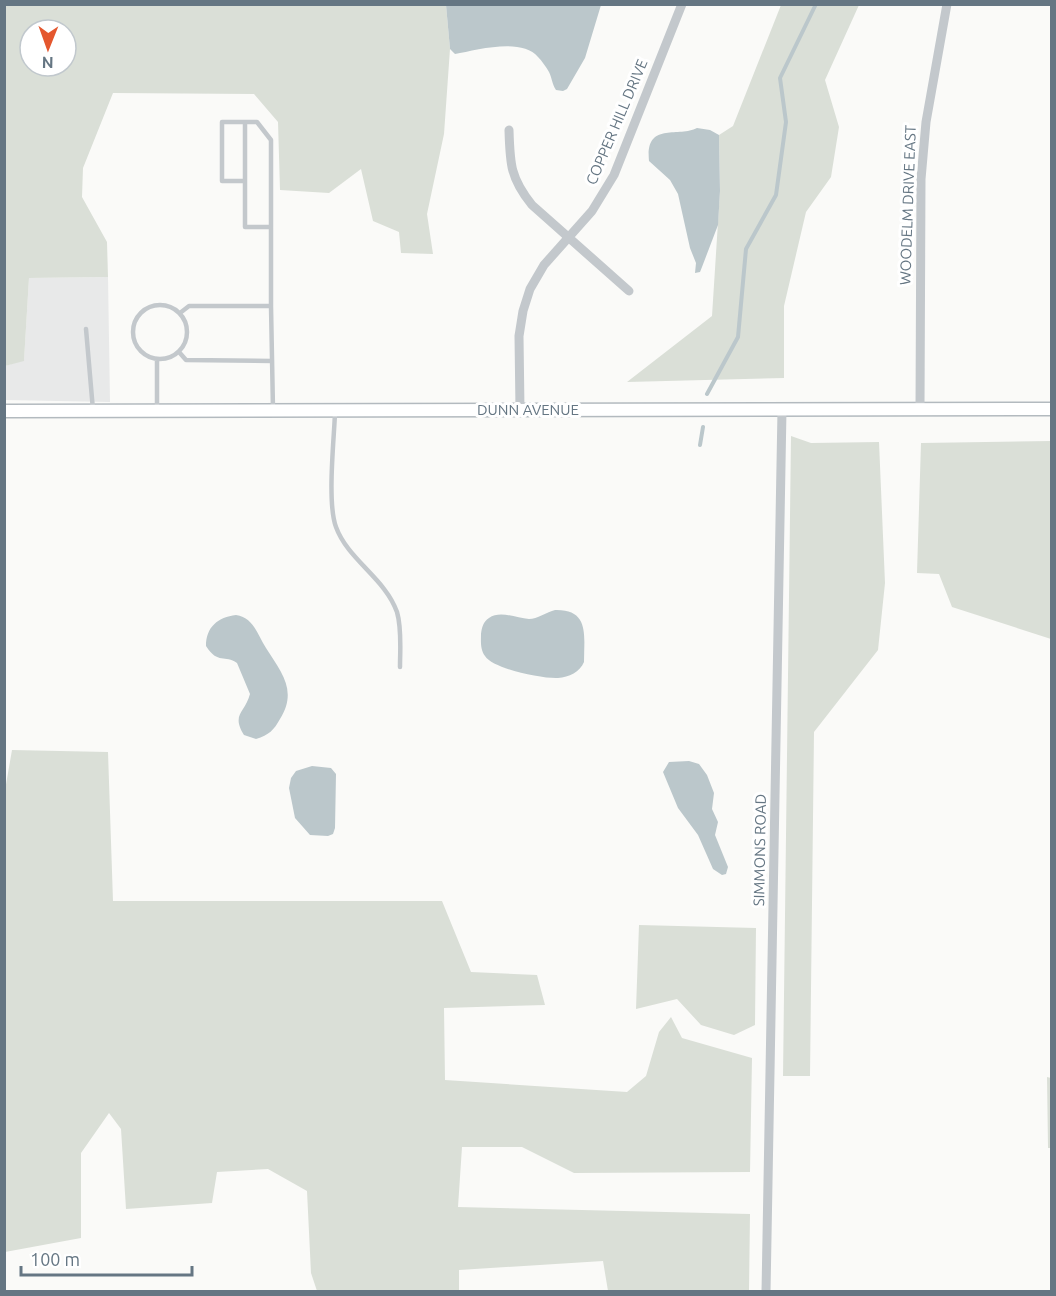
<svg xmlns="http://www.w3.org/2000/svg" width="1056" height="1296" font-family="Ubuntu,sans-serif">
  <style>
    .built { fill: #e8e9e9 }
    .green { fill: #dadfd7; fill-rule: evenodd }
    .water { fill: #bbc7cb }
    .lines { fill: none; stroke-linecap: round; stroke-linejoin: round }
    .stream { stroke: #bbc7cb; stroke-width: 4 }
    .secondary-casing { stroke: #b3babf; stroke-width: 15 }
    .lane { stroke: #c3c8cc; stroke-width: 4.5 }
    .street { stroke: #c3c8cc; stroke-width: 9 }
    .secondary { stroke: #fff; stroke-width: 12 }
    .labels { text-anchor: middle; stroke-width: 6; stroke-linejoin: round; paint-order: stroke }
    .street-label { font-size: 15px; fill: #657683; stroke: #fff }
  </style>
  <rect width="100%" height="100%" fill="#fafaf8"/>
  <path class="built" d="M 108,277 L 110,402 L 5,400 L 5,366 L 24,360 L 29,278 Z"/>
  <path class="green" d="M 5,5 L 446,5 L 450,49 L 444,134 L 427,214 L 433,254 L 401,253 L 399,232 L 373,221 L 361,169 L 329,193 L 280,190 L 278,122 L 254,94 L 113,93 L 83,168 L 82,197 L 107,242 L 108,277 L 29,278 L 24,361 L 5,366 ZM 30,30 L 66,30 L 66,66 L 30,66 Z
    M 781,5 L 859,5 L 825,80 L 839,127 L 831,177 L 806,212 L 784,306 L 784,378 L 627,382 L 712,316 L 720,191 L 719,135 L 733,126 Z
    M 791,436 L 811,443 L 879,442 L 885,583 L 878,650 L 814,732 L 810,1076 L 783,1076 Z
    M 1051,441 L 1052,441 L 1051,639 L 952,607 L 939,574 L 917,573 L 921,443 Z
    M 12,750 L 108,752 L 113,901 L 442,901 L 471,972 L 537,975 L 545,1005 L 444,1008 L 445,1080 L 627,1092 L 646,1076 L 659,1032 L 671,1017 L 682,1038 L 752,1058 L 750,1172 L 574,1173 L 522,1147 L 462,1147 L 458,1207 L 750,1214 L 749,1291 L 608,1291 L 603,1261 L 459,1270 L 459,1291 L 317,1291 L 311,1273 L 307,1191 L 268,1169 L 217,1172 L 212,1203 L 126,1209 L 121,1129 L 109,1113 L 81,1153 L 81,1238 L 5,1252 L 4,796 Z
    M 639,925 L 756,928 L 755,1025 L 734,1035 L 701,1025 L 677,999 L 636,1009 Z
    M 1047,1077 L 1051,1078 L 1051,1148 L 1048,1148 Z"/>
  <path class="water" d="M 446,5 L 446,4 L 601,5 L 585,58 L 567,89 L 563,91 L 556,90 C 552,84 552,78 549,72 C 546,67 542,61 538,57 C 522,37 476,50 455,54 L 450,49 Z
    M 697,128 L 710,130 L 719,135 L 720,191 L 718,225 L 702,267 L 700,272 L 695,273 L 696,263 L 690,248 L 678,194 L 670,180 L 649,161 C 645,121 678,138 697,128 Z
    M 555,610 C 590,609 584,636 584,662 C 580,672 569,677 558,678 C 543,679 493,669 485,656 C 480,649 481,641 481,634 C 482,627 483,622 489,618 C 500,610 516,618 529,619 C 537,619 547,612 555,610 Z
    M 236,615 C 254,618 257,634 266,648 C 281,672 298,690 280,719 C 274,730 269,735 256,739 L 244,735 C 231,714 245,713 250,694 L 237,663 C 225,654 218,665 206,646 C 206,627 218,617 236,615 Z
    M 689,761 L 699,764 L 707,775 L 714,793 L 712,809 L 718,822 L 715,835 L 728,867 L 726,874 L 722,875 L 713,869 L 698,835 L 678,808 L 663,772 L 669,762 Z
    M 312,766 L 331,768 L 336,774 L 335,828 L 333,834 L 328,836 L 310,835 L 295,818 L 289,788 L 291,778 L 296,771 Z"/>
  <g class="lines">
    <path class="stream" d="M 707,394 L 738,337 L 746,249 L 776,195 L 786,122 L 780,78 L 816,4
      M 700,445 L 703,427"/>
    <defs>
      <path id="secondary" d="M 4,411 L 1052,409"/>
    </defs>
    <use href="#secondary" class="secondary-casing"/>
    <path class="lane" d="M 245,181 L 245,122
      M 271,227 L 245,227 L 245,181 L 222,181 L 222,122 L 257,122 L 271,140 L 271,306
      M133 332a27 27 0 1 1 54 0a27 27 0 1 1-54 0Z
      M 180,313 L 189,306 L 271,306 L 273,410
      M 86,329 L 93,410
      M 179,352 L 186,360 L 272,361
      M 157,410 L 157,359
      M 335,413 C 334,440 327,503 336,527 C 348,560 385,578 397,612 C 402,629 400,650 400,667"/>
    <path class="street" d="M 509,130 C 510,163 510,178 532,205 L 629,291
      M 920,409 L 921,179 L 926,122 L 947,4
      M 520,410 L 519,336 L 523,311 L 530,289 L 544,265 L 592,211 L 614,175 L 682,4
      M 766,1292 L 782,410"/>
    <use href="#secondary" class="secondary"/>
  </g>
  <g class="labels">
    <g class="street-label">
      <text transform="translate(617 122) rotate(-67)" y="5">COPPER HILL DRIVE</text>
      <text transform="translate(908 205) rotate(-88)" y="5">WOODELM DRIVE EAST</text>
      <text x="528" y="415">DUNN AVENUE</text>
      <text transform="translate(760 850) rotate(-89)" y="5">SIMMONS ROAD</text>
    </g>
  </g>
  <rect width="1056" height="1296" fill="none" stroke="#657683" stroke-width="12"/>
  <g transform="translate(48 48) rotate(181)"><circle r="28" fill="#ffffff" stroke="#c1c8cd" stroke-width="1.5"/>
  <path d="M0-4.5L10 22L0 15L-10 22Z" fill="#e4572e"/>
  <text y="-9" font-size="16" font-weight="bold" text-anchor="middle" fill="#657683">N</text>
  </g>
  <path d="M21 1266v9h171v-9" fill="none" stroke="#657683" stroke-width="3"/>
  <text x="30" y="1266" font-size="18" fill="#657683" stroke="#ffffff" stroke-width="4.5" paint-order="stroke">100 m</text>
</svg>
